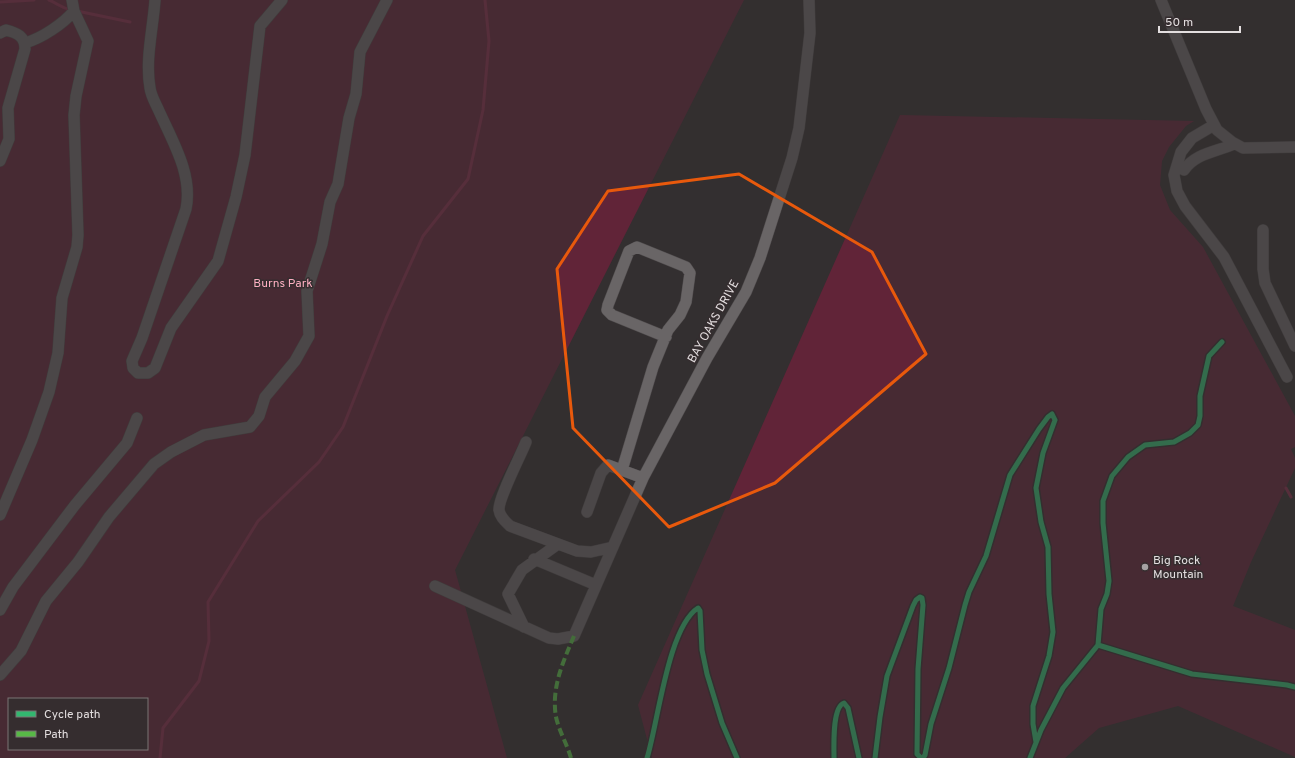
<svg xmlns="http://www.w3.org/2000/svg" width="1295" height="758" font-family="Overpass,sans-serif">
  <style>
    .green { fill: #612438; fill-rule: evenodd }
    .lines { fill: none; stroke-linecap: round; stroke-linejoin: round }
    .stream { stroke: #812d49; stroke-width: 3 }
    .minor-casing { stroke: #4f4b4c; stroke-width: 12 }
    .minor { stroke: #696566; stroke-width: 11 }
    .quiet { stroke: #58b947; stroke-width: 4; stroke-dasharray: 8 4; stroke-linecap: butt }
    .cycleway-casing { stroke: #352d2f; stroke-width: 8 }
    .cycleway { stroke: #33b770; stroke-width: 5 }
    .marked { fill: none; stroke: #e8590c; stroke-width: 3; stroke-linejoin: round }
    .poi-dot { fill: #a5a1a2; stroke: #352d2f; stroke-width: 1.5 }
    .labels { text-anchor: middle; stroke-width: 3; stroke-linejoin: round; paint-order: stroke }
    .park-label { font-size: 12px; fill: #fdaec1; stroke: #352d2f }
    .street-label { font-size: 12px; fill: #e3dedf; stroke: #352d2f }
    .poi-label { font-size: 12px; fill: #e3dedf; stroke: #352d2f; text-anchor: start }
  </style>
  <rect width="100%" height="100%" fill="#332f30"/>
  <path class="green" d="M 0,0 L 744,0 L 455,570 L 507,758 L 0,758 ZM 9,699 L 147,699 L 147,749 L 9,749 Z
    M 900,115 L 1194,121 L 1186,126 L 1169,147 L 1162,161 L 1160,185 L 1170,210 L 1203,247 L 1295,416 L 1295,447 L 1291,449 L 1295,458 L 1295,468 L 1251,562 L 1233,606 L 1295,630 L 1295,757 L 1178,706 L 1099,728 L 1065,758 L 652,758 L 638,705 Z"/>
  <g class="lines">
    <path class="stream" d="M 49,0 C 59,4 60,8 72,10
      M 0,2 L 34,0
      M 77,11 L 130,22
      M 1286,488 L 1291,497
      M 160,758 L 163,728 L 199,681 L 209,641 L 208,602 L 258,521 L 319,462 L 343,427 L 387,316 L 423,236 L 468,179 L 483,110 L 489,41 L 485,0"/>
    <defs>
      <path id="minor" d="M 155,0 C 153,29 145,60 150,88 C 151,96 156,104 159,111 C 173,142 193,175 186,209 L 142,338 L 132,361 L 133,368 L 138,373 L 148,373 L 155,368 L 171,328 L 218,261 L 236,197 L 245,155 L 260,26 L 282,0
        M 1161,0 L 1206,109 L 1217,130 L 1232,142 L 1243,148 L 1295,147
        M 0,33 L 6,30 C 17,33 25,36 25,49 L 8,108 L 9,139 L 0,161
        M 25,43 C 42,38 63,24 74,11
        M 1214,125 L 1192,138 L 1181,152 L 1174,175 L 1177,191 L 1185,206 L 1224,257 L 1287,377
        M 1184,170 C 1196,153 1216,152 1234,144
        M 1263,230 L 1263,269 L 1265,283 L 1295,346
        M 526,442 C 521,455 498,499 499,510 C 500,517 505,521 510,526 L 577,551 L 591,552 L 613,547
        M 622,470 L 653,367 L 668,330 L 680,315 L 686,302 L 690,273 L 686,267 L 637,247 L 629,251 L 608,305 L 607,310 L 612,315 L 666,337
        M 587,512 L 601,473 L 608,465 L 643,478
        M 0,515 L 32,440 L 49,392 L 58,353 L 62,298 L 77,247 L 78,235 L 74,115 L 76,96 L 88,41 L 74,11 L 72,0
        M 534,559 L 596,585
        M 435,586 L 549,638 L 558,639 L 574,636 L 643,478 L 707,358 L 746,292 L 760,258 L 792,158 L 799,128 L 810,33 L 809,0
        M 0,610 L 13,587 L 75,505 L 127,443 L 137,418
        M 524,627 L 508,594 L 522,570 L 558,544
        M 0,675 L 21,651 L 46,601 L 78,562 L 109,517 L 154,464 L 171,452 L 204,435 L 250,427 L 259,416 L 265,397 L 295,361 L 309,336 L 307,291 L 322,244 L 330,202 L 338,184 L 349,118 L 356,94 L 360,52 L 387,0"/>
    </defs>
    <use href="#minor" class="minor-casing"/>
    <use href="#minor" class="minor"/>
    <path class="quiet" d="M 571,758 C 567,744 559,731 556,717 C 551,688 563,662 574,636"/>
    <defs>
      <path id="cycleway" d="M 1098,645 L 1192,674 L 1287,685 L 1295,687
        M 647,758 C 658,723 668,627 698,608 L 700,611 L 702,650 L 707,674 L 722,723 L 737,758
        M 834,758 C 834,746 832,707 844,703 L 848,708 L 859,758
        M 875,758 L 880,717 L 887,676 L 913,606 L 916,600 L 920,597 L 922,598 L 923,605 L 918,669 L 917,754 L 921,758
        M 923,758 L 925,755 L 931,724 L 949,668 L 965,605 L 969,592 L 986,556 L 1010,475 L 1039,429 L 1048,417 L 1052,414 L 1055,420 L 1043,453 L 1036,488 L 1041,522 L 1048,547 L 1049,594 L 1053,632 L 1049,656 L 1033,706 L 1033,724 L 1036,742
        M 1030,758 L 1041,730 L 1063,688 L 1098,645 L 1101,609 L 1107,594 L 1109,581 L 1103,523 L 1103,501 L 1112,476 L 1128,457 L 1145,445 L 1174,442 L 1190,433 L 1198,425 L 1200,416 L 1200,396 L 1209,356 L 1222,342"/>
    </defs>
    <use href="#cycleway" class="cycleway-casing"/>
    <use href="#cycleway" class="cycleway"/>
  </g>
  <path d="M0 0H1295V758H0ZM 739,174 L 872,252 L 926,354 L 775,483 L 669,527 L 573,428 L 557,269 L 608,191 Z" fill="#332f30" fill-opacity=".55" fill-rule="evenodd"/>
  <path class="marked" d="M 739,174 L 872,252 L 926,354 L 775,483 L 669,527 L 573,428 L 557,269 L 608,191 Z"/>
  <circle class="poi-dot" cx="1145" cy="567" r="4"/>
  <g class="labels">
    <g class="park-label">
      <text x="283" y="287">Burns Park</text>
    </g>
    <g class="street-label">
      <text transform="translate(713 321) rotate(-61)" y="4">BAY OAKS DRIVE</text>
    </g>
    <g class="poi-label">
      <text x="1153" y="564">Big Rock<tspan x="1153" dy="14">Mountain</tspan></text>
    </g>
  </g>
  <rect x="8" y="698" width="140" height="52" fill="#352d2f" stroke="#7b7475"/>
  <rect x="16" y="711" width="20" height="6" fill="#33b770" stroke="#7b7475"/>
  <text x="44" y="718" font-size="12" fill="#e3dedf">Cycle path</text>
  <rect x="16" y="731" width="20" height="6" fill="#58b947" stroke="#7b7475"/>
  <text x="44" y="738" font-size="12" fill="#e3dedf">Path</text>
  <path d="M1159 26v6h81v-6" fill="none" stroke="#e3dedf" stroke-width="2"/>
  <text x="1165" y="26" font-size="12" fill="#e3dedf" stroke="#352d2f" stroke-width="3" paint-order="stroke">50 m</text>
</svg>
